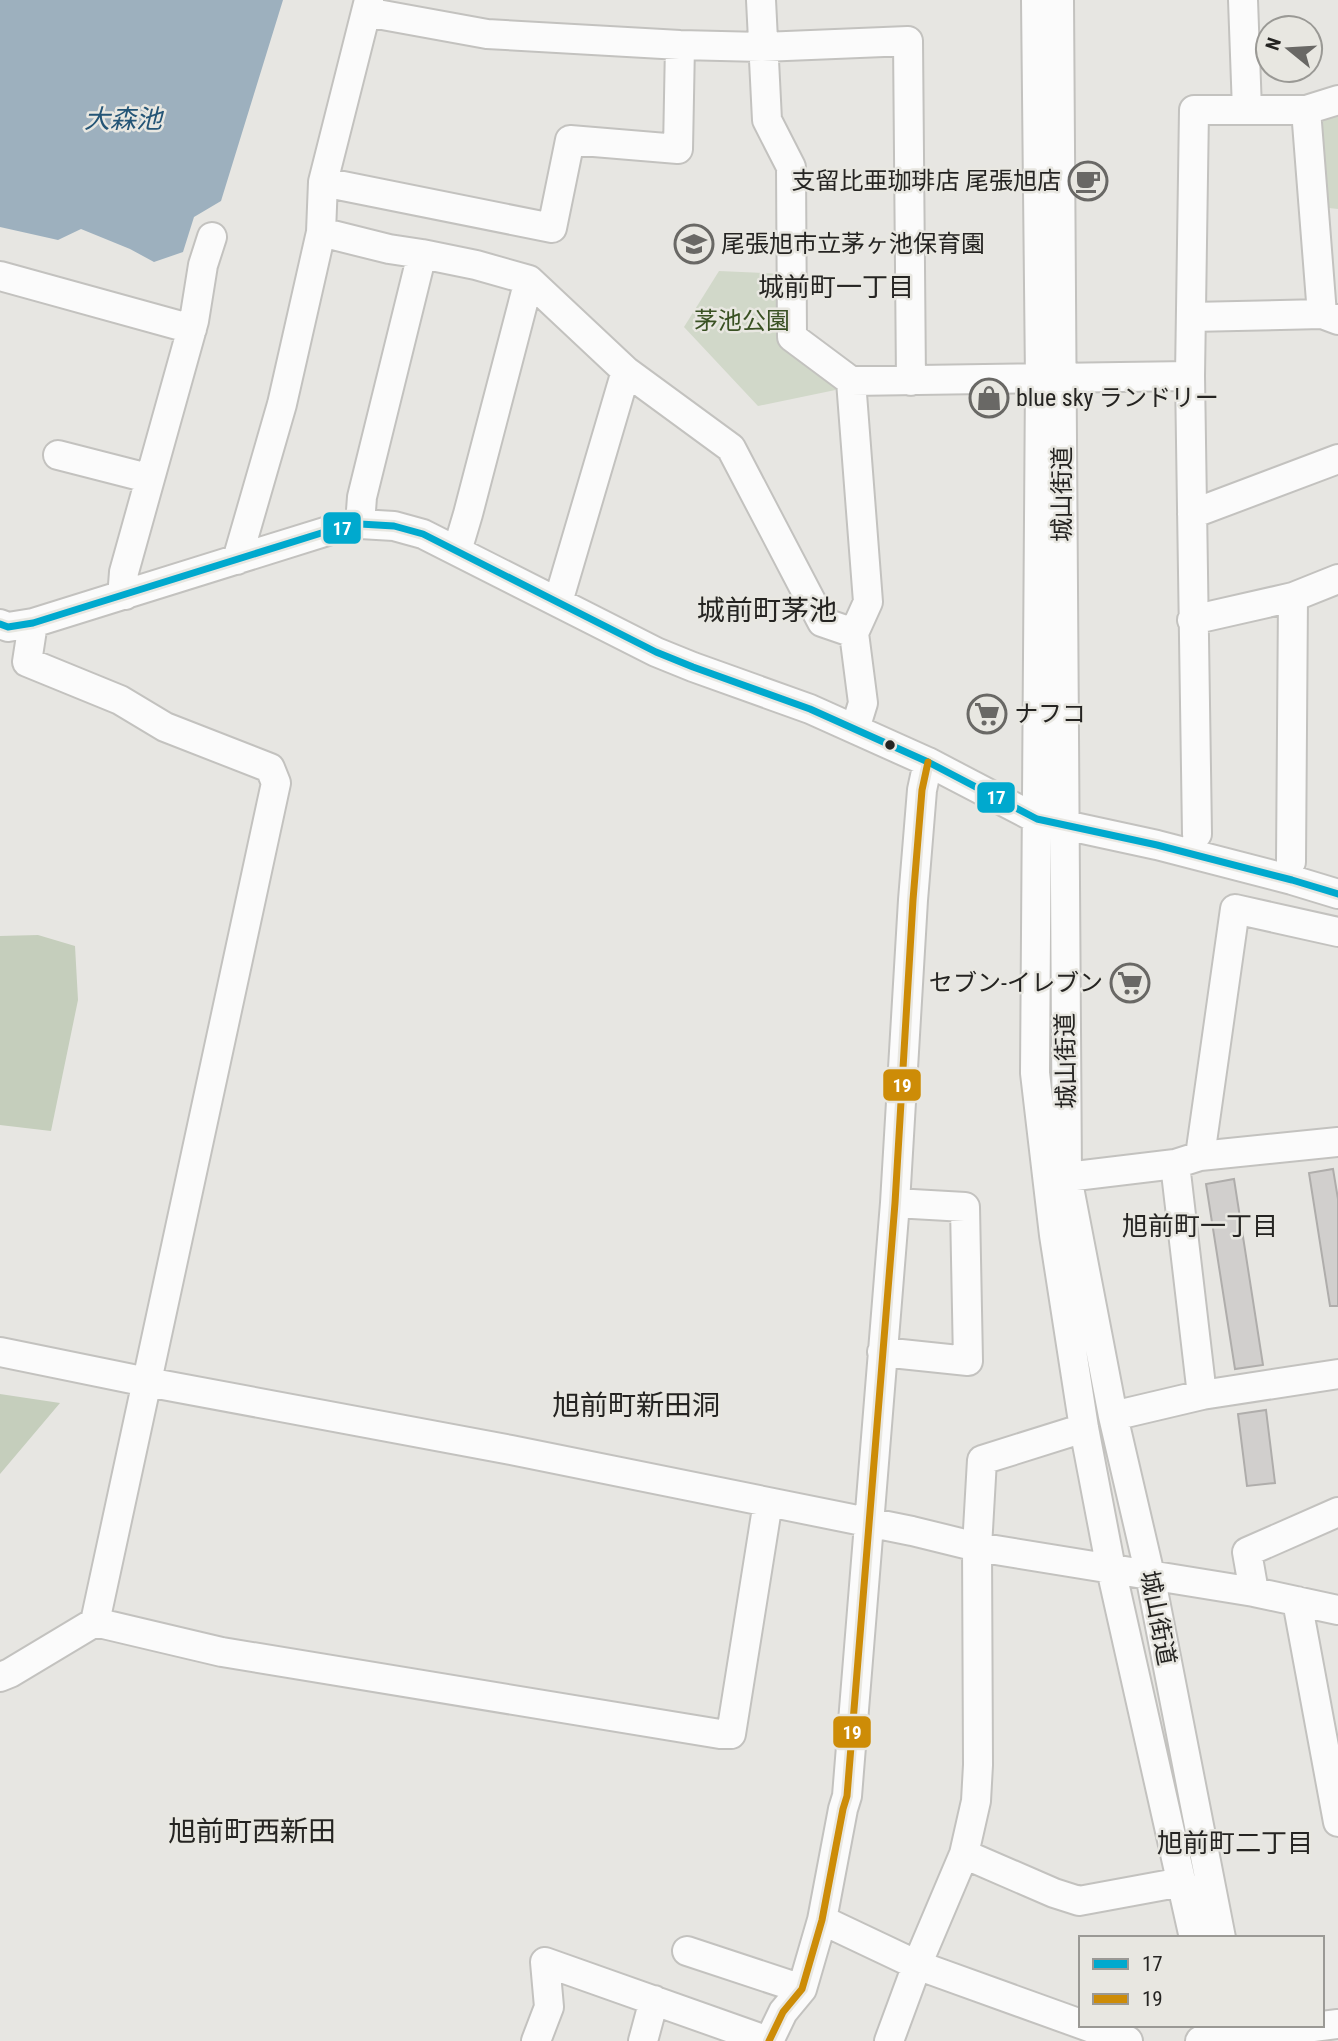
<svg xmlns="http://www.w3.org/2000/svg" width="1338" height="2041" font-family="'Roboto Condensed','Noto Sans JP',sans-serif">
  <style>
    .green { fill: #d1d8c9 }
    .forest { fill: #c5cebc }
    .water { fill: #9db0be }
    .building { fill: #d1cfcd; stroke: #afadab; stroke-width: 2 }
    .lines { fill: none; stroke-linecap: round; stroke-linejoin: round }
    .minor-casing { stroke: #c3c2bf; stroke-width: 32 }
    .minor { stroke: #fbfbfb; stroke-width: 28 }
    .bus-1-casing { stroke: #e8e7e1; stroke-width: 12 }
    .bus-2-casing { stroke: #e8e7e1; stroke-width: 12 }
    .bus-1 { stroke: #00a9ce; stroke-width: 7 }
    .bus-2 { stroke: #cd8c07; stroke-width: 7 }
    .bus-dot { fill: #252422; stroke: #e8e7e1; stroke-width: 2.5 }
    .labels { text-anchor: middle; stroke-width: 5; stroke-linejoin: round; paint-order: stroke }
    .poi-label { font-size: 24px; fill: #252422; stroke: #e8e7e1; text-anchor: start }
    .park-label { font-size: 24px; fill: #395123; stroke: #e8e7e1 }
    .street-label { font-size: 24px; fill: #252422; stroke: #e8e7e1 }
    .water-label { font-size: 26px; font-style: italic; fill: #245576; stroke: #e8e7e1 }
    .neighbourhood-label { font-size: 26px; fill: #252422; stroke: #e8e7e1 }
    .quarter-label { font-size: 28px; fill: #252422; stroke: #e8e7e1 }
    .line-badge { stroke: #e8e7e1; stroke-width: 2.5 }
    .badge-label { font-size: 19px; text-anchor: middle; font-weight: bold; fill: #fff }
  </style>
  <rect width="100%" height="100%" fill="#e7e6e2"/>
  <path class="green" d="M 1338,108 L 1338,209 L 1320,207 L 1316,114 Z
    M 719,271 L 786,274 L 788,343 L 845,388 L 758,406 L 684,327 Z"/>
  <path class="forest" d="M 38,935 L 75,946 L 78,1000 L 51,1131 L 0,1125 L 0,936 Z
    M 0,1394 L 60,1403 L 0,1474 Z"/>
  <path class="water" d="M 0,0 L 283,0 L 221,201 L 194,217 L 183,252 L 154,262 L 130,249 L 81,229 L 58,240 L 0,227 Z"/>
  <path class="building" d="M 1333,1169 L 1338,1199 L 1338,1306 L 1330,1306 L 1309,1173 Z
    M 1234,1179 L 1263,1365 L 1235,1369 L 1206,1184 Z
    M 1266,1410 L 1275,1483 L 1247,1486 L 1238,1414 Z"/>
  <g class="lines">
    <defs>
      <path id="minor" d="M 761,0 L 767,120 L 791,167 L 792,337 L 851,381 L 1190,376
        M 1036,0 L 1040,380 L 1035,1073 L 1054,1235 L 1084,1428 L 1111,1569 L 1194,1938
        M 1059,0 L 1067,1177 L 1113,1416 L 1150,1575 L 1221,1938
        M 1243,0 L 1247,110
        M 366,12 L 487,34 L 680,45 L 762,47 L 908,41 L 911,381
        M 1306,110 L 1322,314
        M 323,182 L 552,228 L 570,140 L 678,149 L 680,45
        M 321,232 L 389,249 L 422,254 L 476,265 L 529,280 L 626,371 L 731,448 L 822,622 L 854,633
        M 0,276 L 192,329
        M 1191,317 L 1322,314 L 1338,320
        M 851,381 L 868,602 L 854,633 L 863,703 L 855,729
        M 58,455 L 140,476 L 149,481
        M 1192,514 L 1338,459
        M 360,524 L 362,497 L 422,254
        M 457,551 L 468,514 L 529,280
        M 237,560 L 282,404 L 321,232 L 323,182 L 369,0
        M 125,595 L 123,585 L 124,572 L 194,321 L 203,265 L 212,237
        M 558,602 L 626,371
        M 1192,620 L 1293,597 L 1338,579
        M 0,624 L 8,627 L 33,623 L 331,530 L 360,524 L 394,526 L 423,534 L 656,652 L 693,667 L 810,709 L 928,762 L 1037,819 L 1157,845 L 1292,880 L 1338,894
        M 1197,834 L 1190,376 L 1194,110 L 1306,110 L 1338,100
        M 1291,862 L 1293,597
        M 1200,1156 L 1235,909 L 1338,932
        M 1175,1164 L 1202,1395
        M 1067,1177 L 1175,1164 L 1200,1156 L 1338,1142
        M 0,1352 L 147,1382 L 511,1450 L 912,1531 L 977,1547 L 1254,1592 L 1338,1610
        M 882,1352 L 968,1361 L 965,1207 L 895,1203
        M 1113,1416 L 1202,1395 L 1338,1374
        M 1254,1592 L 1247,1552 L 1338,1512
        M 1297,1601 L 1338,1822
        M 95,1622 L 222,1652 L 720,1734 L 731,1734 L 768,1502
        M 0,1677 L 10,1673 L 95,1622 L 276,783 L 270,768 L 165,727 L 120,700 L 27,662 L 33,623
        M 964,1854 L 1054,1893 L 1079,1901 L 1182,1882
        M 822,1920 L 917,1965 L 1128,2041
        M 687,1951 L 802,1989
        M 536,2041 L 549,2007 L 545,1962 L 768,2041
        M 643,2041 L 654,2000
        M 769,2041 L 783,2012 L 802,1989 L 822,1920 L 843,1809 L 847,1796 L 895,1203 L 913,900 L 922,790 L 928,762
        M 889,2041 L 917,1965 L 964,1854 L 976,1801 L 978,1765 L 977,1547 L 982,1460 L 1084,1428
        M 1200,2041 L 1338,2024"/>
    </defs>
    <use href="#minor" class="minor-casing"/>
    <use href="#minor" class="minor"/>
    <defs>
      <path id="bus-1" d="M 0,624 L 8,627 L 33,623 L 331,530 L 360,524 L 394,526 L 423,534 L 656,652 L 693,667 L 810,709 L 928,762 L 1037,819 L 1157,845 L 1292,880 L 1338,894"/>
      <path id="bus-2" d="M 769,2041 L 783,2012 L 802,1989 L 822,1920 L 843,1809 L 847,1796 L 895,1203 L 913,900 L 922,790 L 928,762"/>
    </defs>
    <use href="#bus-1" class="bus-1-casing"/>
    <use href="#bus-2" class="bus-2-casing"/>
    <use href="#bus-1" class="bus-1"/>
    <use href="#bus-2" class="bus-2"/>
  </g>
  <defs>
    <symbol id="cafe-ring" viewBox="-11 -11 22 22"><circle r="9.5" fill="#e8e7e1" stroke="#696865" stroke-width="1.5"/><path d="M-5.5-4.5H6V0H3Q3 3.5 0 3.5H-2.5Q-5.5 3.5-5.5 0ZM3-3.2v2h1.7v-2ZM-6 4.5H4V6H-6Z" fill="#696865"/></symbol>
    <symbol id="school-ring" viewBox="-11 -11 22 22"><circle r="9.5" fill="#e8e7e1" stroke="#696865" stroke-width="1.5"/><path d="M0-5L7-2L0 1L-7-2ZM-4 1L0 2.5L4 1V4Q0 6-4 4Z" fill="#696865"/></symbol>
    <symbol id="shop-ring" viewBox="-11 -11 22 22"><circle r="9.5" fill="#e8e7e1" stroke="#696865" stroke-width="1.5"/><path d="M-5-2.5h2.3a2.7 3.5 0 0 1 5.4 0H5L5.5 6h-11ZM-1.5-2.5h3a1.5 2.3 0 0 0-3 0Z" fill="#696865"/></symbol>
    <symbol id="supermarket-ring" viewBox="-11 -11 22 22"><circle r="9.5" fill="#e8e7e1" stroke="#696865" stroke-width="1.5"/><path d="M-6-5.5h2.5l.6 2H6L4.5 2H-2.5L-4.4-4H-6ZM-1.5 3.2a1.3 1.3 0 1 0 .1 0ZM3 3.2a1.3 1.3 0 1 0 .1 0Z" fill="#696865"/></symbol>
  </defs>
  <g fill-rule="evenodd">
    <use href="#cafe-ring" x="1066" y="159" width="44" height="44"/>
    <use href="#school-ring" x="672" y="222" width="44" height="44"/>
    <use href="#shop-ring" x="967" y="376" width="44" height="44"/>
    <use href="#supermarket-ring" x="965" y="692" width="44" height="44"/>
    <use href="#supermarket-ring" x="1108" y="961" width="44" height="44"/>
  </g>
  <circle class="bus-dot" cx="890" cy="745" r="6"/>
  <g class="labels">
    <g class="poi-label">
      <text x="1061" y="189" text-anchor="end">支留比亜珈琲店 尾張旭店</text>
      <text x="721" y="252">尾張旭市立茅ヶ池保育園</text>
      <text x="1016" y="406">blue sky ランドリー</text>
      <text x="1014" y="722">ナフコ</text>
      <text x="1103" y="991" text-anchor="end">セブン-イレブン</text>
    </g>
    <g class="park-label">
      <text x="742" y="329">茅池公園</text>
    </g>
    <g class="street-label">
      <text transform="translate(1062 494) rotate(-90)" y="8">城山街道</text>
      <text transform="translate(1066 1061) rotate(-91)" y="8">城山街道</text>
      <text transform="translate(1158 1618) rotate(79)" y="8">城山街道</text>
    </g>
    <g class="water-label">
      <text x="123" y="128">大森池</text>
    </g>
    <g class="neighbourhood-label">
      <text x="836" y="296">城前町一丁目</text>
      <text x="1200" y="1235">旭前町一丁目</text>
      <text x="1235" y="1852">旭前町二丁目</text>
    </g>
    <g class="quarter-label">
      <text x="767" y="620">城前町茅池</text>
      <text x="636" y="1415">旭前町新田洞</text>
      <text x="252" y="1841">旭前町西新田</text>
    </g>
  </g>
  <g class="line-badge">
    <rect x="322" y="511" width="40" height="34" rx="7" fill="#00a9ce"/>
    <rect x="976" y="781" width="40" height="33" rx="7" fill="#00a9ce"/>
    <rect x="882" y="1068" width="40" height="34" rx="7" fill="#cd8c07"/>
    <rect x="832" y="1715" width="40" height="34" rx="7" fill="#cd8c07"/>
  </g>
  <g class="badge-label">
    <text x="342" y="535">17</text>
    <text x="996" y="804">17</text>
    <text x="902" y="1092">19</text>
    <text x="852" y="1739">19</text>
  </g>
  <rect x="1079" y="1936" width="245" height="91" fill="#e8e7e1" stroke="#9a9995" stroke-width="2"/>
  <rect x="1093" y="1959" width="35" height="10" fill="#00a9ce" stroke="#9a9995" stroke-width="2"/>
  <text x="1142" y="1971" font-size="21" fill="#252422">17</text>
  <rect x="1093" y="1994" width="35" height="10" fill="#cd8c07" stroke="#9a9995" stroke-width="2"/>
  <text x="1142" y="2006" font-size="21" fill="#252422">19</text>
  <g transform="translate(1289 49) rotate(288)"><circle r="33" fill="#e8e7e1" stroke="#9a9995" stroke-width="2"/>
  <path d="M0-5L12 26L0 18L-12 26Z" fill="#696865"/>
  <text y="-10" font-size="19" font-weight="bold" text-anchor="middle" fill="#252422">N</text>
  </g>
</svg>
